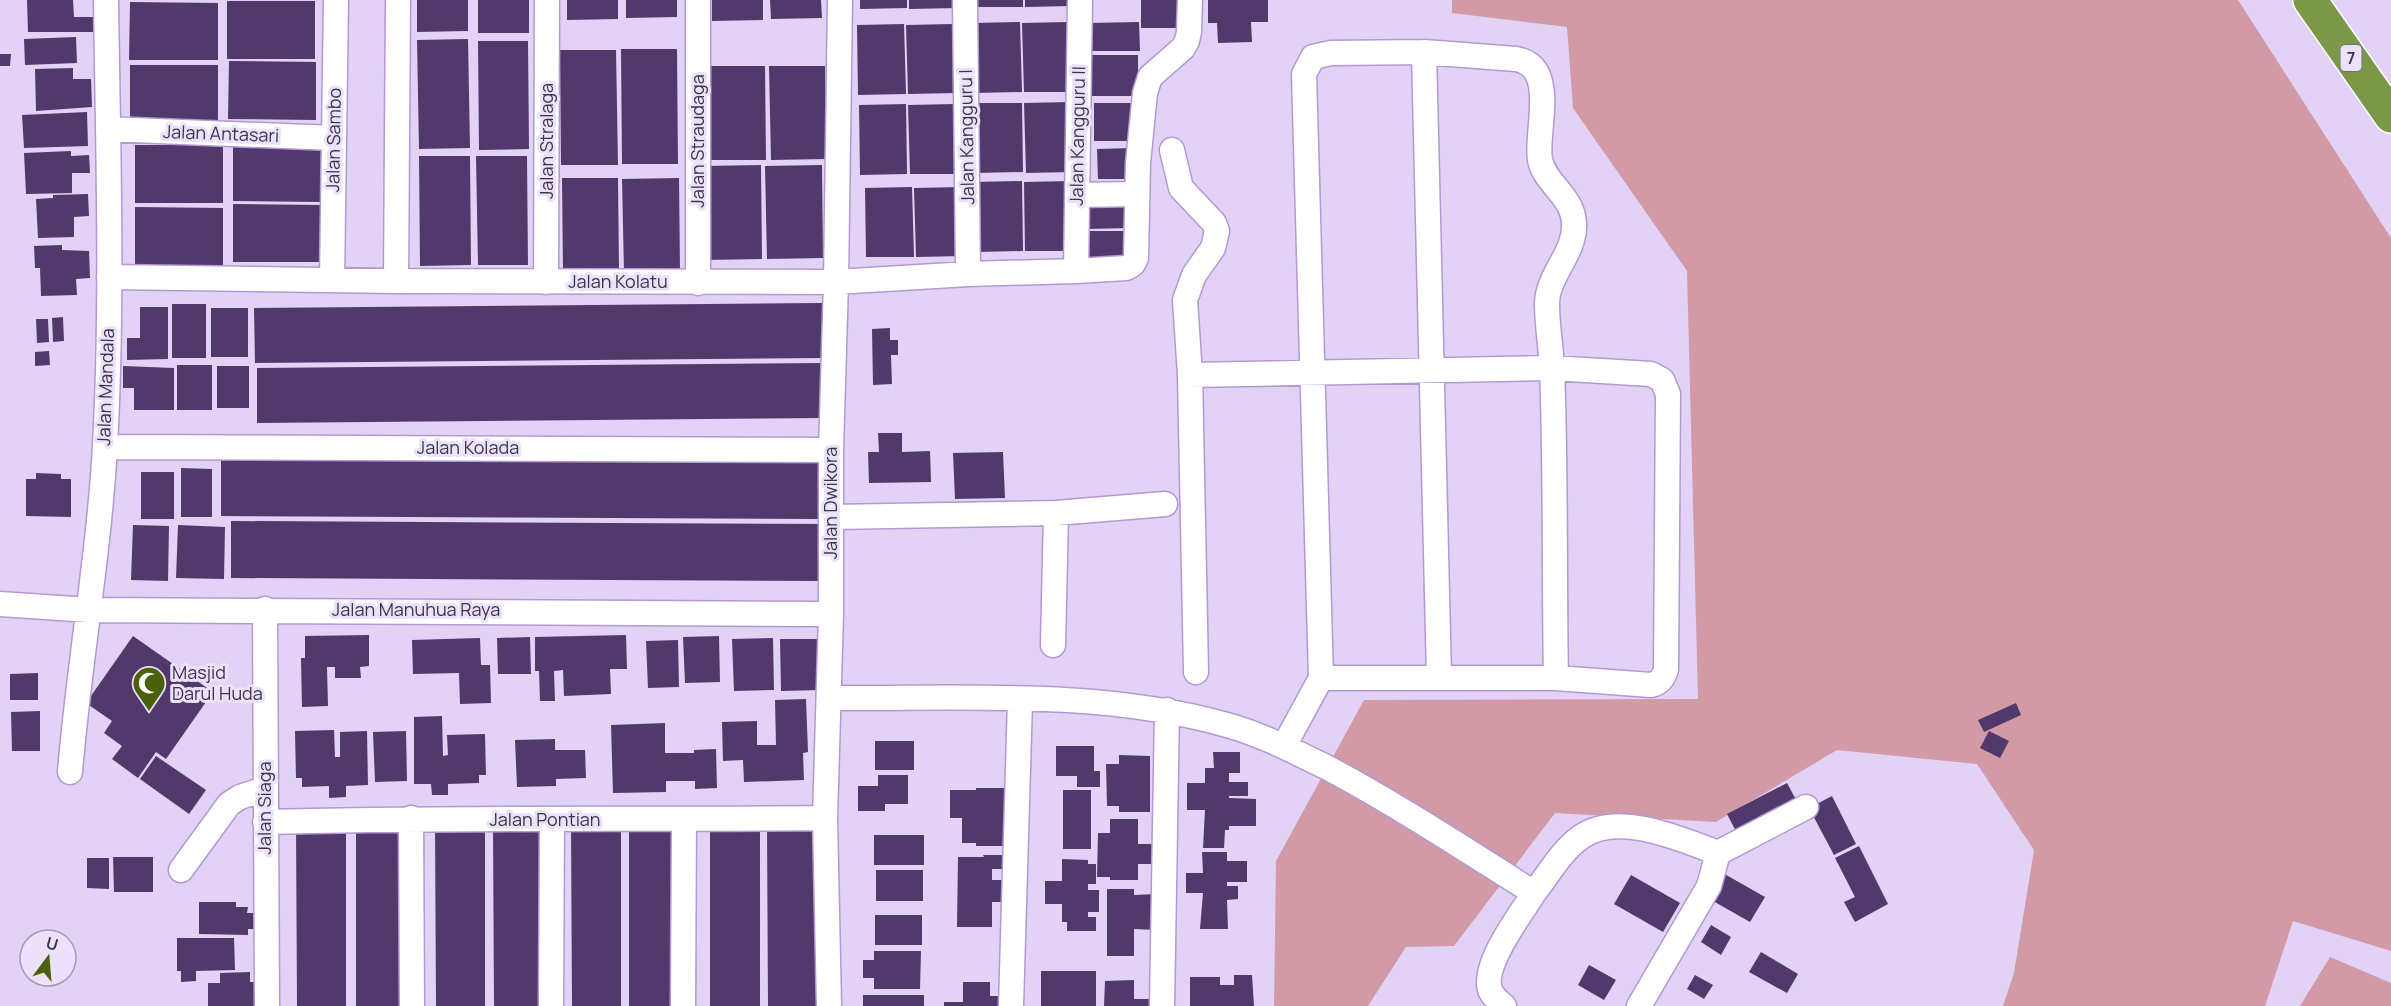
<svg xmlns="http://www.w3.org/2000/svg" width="2391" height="1006" font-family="Manrope,sans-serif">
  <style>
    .green { fill: #d29aa6 }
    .building { fill: #51396c }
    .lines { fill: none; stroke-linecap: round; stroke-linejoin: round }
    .minor-casing { stroke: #b299d3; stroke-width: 27 }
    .highway-casing { stroke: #fff; stroke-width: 36 }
    .minor { stroke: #fff; stroke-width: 24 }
    .highway { stroke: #7d9748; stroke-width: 33 }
    .labels { text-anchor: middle; stroke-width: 6; stroke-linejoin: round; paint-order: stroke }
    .shield { fill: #ebe1fa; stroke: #716780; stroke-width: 1.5 }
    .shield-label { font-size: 16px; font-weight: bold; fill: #3d334b }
    .street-label { font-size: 18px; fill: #3d334b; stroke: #ebe1fa }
    .poi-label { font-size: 18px; fill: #3d334b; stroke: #ebe1fa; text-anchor: start }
  </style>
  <rect width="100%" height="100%" fill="#e1d2f6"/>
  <path class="green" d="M 1452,0 L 2238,0 L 2391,238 L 2391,951 L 2293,921 L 2265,1006 L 2003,1006 L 2014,973 L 2034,850 L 1977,764 L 1837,750 L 1716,822 L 1555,813 L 1454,946 L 1406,947 L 1368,1006 L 1274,1006 L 1276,861 L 1364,700 L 1698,699 L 1687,271 L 1573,108 L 1567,27 L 1452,13 Z
    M 2330,957 L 2391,983 L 2391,1006 L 2300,1006 Z"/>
  <path class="building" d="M 27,0 L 73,0 L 74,17 L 95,17 L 96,32 L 28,32 Z
    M 417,0 L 468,0 L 468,31 L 417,32 Z
    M 478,0 L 529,0 L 529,33 L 478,33 Z
    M 567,0 L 618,0 L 618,19 L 567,20 Z
    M 626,0 L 677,0 L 677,17 L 626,18 Z
    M 712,0 L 763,0 L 763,20 L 712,21 Z
    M 770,0 L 821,0 L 822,18 L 771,19 Z
    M 860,0 L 907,0 L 907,8 L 860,9 Z
    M 909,0 L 956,0 L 957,8 L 909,9 Z
    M 976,0 L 1023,0 L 1023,7 L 976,7 Z
    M 1025,0 L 1072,0 L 1072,6 L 1025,7 Z
    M 1141,0 L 1184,0 L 1184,28 L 1141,28 Z
    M 1208,0 L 1268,0 L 1268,22 L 1251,22 L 1252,42 L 1218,43 L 1217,23 L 1208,23 Z
    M 227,1 L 315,1 L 315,59 L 227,59 Z
    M 130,2 L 218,3 L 218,60 L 129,60 Z
    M 1020,22 L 1022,92 L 974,93 L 973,23 Z
    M 1069,22 L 1071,92 L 1024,92 L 1022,23 Z
    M 1139,22 L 1140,51 L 1088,51 L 1088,23 Z
    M 904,24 L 906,94 L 858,95 L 857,25 Z
    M 953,24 L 955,93 L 908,94 L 906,25 Z
    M 76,37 L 77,63 L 25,65 L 24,39 Z
    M 468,39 L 470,148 L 419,149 L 417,40 Z
    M 478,41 L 528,41 L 529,149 L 479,150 Z
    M 621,49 L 677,49 L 678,164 L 622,164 Z
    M 560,50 L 616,50 L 618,165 L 561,165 Z
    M 0,54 L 11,54 L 10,66 L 0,66 Z
    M 1087,55 L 1138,55 L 1138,96 L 1087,96 Z
    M 229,61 L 316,62 L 316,120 L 228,119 Z
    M 130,65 L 218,65 L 218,123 L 130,123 Z
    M 709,66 L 765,66 L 766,160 L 710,160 Z
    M 769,66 L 825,66 L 827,159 L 771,160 Z
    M 73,68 L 73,79 L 91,79 L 92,107 L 36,111 L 35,69 Z
    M 1071,102 L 1073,172 L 1026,173 L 1024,103 Z
    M 975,103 L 1022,103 L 1023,172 L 976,173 Z
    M 1094,103 L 1135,103 L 1136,141 L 1094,141 Z
    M 906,104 L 907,174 L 860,175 L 859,105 Z
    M 955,104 L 957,174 L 910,174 L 908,105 Z
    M 87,112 L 88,146 L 24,148 L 22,115 Z
    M 233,143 L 321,144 L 320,202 L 233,201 Z
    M 135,145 L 223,145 L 223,203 L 135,203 Z
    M 1133,148 L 1133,179 L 1098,179 L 1097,149 Z
    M 71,151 L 71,156 L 89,155 L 90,173 L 72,173 L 72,193 L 26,194 L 24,153 Z
    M 419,156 L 470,156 L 471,265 L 420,266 Z
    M 476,156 L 527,156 L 528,265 L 478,265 Z
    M 761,165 L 762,259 L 706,260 L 705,166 Z
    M 822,165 L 823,258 L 767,259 L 765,166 Z
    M 562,178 L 618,178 L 619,272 L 563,273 Z
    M 679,178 L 680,271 L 624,272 L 622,179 Z
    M 1022,181 L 1023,251 L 976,252 L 974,182 Z
    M 1071,181 L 1072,251 L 1025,251 L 1024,182 Z
    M 912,187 L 914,257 L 866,257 L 865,188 Z
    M 962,187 L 963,256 L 916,257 L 914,188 Z
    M 88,194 L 89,216 L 74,217 L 74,237 L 38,238 L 36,199 L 53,198 L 53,195 Z
    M 1087,197 L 1130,197 L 1131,228 L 1087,229 Z
    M 233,204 L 321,205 L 321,262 L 233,262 Z
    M 135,207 L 223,208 L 223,266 L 135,265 Z
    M 1080,231 L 1129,231 L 1129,261 L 1081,261 Z
    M 62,245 L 62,250 L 89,251 L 90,278 L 76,279 L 77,295 L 41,296 L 40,268 L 35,268 L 34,246 Z
    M 822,303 L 823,358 L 255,363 L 254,308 Z
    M 172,304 L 206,304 L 206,358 L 172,358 Z
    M 140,307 L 168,307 L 168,359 L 127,360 L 127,338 L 140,338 Z
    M 211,308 L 248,308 L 248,357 L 211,357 Z
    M 63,317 L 64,341 L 53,342 L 52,318 Z
    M 36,319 L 48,319 L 49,342 L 37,343 Z
    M 890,328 L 890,340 L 898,340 L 898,355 L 891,355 L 892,384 L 873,385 L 872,329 Z
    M 49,351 L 50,365 L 35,366 L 35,352 Z
    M 825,363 L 825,418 L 257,423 L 257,368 Z
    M 177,365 L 212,365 L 212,410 L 177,410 Z
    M 123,366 L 174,368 L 174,410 L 134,410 L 134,388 L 123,388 Z
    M 217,366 L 249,366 L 249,408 L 217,408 Z
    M 878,433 L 902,433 L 902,452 L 930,451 L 931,482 L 869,483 L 868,452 L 879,452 Z
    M 1003,452 L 1005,498 L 955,499 L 953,453 Z
    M 221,460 L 819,463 L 819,519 L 221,516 Z
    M 181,468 L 212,469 L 212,517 L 181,517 Z
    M 141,472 L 174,472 L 174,519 L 141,519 Z
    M 36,473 L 61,474 L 61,479 L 71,479 L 71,517 L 26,516 L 26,479 L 36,479 Z
    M 231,521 L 830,524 L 829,581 L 231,578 Z
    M 133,525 L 169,526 L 168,581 L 131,580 Z
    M 178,525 L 225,527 L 224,579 L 176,578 Z
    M 369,635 L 369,666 L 360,667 L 361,678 L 335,678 L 335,667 L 327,667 L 328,706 L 302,707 L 301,658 L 305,658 L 305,636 Z
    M 626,635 L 627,669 L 610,669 L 611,694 L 564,696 L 563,670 L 554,671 L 555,701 L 540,701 L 539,671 L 535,671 L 535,637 Z
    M 133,636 L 213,692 L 166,759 L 156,752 L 138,778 L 112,759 L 122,746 L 104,733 L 112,721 L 86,703 Z
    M 719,636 L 720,682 L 685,683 L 683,637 Z
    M 530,637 L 531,674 L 498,674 L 497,638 Z
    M 480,638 L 481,665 L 490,665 L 491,703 L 460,704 L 459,673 L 413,674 L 412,640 Z
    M 773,638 L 774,690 L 734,691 L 732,639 Z
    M 780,639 L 819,639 L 820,690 L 781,691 Z
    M 678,640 L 679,687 L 648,688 L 646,641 Z
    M 38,673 L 38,700 L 10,700 L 10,674 Z
    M 806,699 L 808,752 L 803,753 L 804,780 L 744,782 L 743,760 L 723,761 L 722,722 L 757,721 L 757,745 L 776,745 L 775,700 Z
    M 2016,703 L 2021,715 L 1984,732 L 1978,720 Z
    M 40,711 L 40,751 L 12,751 L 11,712 Z
    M 442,716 L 443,756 L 448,755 L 447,735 L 485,734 L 486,775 L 479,775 L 479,783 L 448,784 L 448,795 L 432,795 L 431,784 L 414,784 L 414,717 Z
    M 665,723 L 665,753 L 694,753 L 694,750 L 716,749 L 717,788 L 695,789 L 695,781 L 666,781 L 666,792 L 613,793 L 611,725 Z
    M 334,730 L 335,757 L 340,757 L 340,732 L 367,731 L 368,785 L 346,786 L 346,797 L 329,798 L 329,786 L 302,787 L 302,778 L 296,778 L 295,731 Z
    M 406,731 L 407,781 L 375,782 L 373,732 Z
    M 1989,731 L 2009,741 L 2000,758 L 1980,748 Z
    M 555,739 L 555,750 L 585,750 L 586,778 L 556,779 L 556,786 L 517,787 L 515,740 Z
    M 875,741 L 914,741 L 914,770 L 875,770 Z
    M 1056,746 L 1094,746 L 1094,771 L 1100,771 L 1100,787 L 1077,787 L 1077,776 L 1056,776 Z
    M 1213,752 L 1240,752 L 1240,773 L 1229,773 L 1229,782 L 1248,782 L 1248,796 L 1229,796 L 1229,798 L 1256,799 L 1256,826 L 1229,826 L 1229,830 L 1225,830 L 1224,848 L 1203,848 L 1205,810 L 1187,810 L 1187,783 L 1205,783 L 1205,768 L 1214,768 Z
    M 1119,755 L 1150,756 L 1150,812 L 1119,812 L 1119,806 L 1107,806 L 1106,764 L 1119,764 Z
    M 156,756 L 206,790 L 189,814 L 140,779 Z
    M 878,775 L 908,775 L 908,804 L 885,804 L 885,811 L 858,811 L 858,786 L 878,786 Z
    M 1787,783 L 1800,807 L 1740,839 L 1727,814 Z
    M 976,788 L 1005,788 L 1005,846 L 976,846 L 976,843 L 962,843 L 962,818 L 950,818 L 950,790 L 976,790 Z
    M 1063,790 L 1091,790 L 1091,849 L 1063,849 Z
    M 1832,796 L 1856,844 L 1834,855 L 1809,808 Z
    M 1110,819 L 1138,819 L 1138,844 L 1161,844 L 1161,864 L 1138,864 L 1138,880 L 1110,880 L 1110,877 L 1097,877 L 1098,833 L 1110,833 Z
    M 405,821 L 406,1006 L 356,1006 L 356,822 Z
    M 296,823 L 346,823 L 346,1006 L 297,1006 Z
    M 629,823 L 678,823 L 679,1006 L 629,1006 Z
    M 435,824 L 485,824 L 485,1006 L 436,1006 Z
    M 493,824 L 543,824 L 543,1006 L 494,1006 Z
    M 571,824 L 621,824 L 621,1006 L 572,1006 Z
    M 767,825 L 816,825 L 817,1006 L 768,1006 Z
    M 760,826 L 760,1006 L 710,1006 L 710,827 Z
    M 874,835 L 924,835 L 924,865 L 874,865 Z
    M 1859,846 L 1888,904 L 1855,922 L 1844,902 L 1855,897 L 1835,858 Z
    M 1202,852 L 1227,852 L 1227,861 L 1247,861 L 1247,882 L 1227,882 L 1227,886 L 1238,886 L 1238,899 L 1227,900 L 1228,929 L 1200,929 L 1203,893 L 1186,893 L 1186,873 L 1203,873 Z
    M 983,855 L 1005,855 L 1005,869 L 992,869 L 992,880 L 1009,880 L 1009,902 L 992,902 L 992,927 L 957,927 L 958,857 L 984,857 Z
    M 113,857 L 153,857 L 153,892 L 114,892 Z
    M 87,858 L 109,858 L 109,889 L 87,888 Z
    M 1062,859 L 1088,860 L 1088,864 L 1096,864 L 1096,884 L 1088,884 L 1088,890 L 1099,890 L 1099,912 L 1088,912 L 1088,917 L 1096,917 L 1096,931 L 1067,931 L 1067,922 L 1062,922 L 1062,904 L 1045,904 L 1045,881 L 1062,881 Z
    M 876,870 L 923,870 L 923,901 L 876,901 Z
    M 1721,872 L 1765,897 L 1750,922 L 1706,897 Z
    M 1631,875 L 1680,903 L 1663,932 L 1614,904 Z
    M 1107,889 L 1134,889 L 1134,895 L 1156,894 L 1156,930 L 1134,929 L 1134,956 L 1107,956 Z
    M 199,902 L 236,902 L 236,907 L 248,907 L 247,913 L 262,913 L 262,929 L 248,929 L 248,935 L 199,934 Z
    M 875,915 L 922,915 L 922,945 L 875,945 Z
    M 1711,925 L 1731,937 L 1721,955 L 1701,942 Z
    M 177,938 L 234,938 L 235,970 L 196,971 L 196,981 L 181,982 L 181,971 L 177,971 Z
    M 874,951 L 921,951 L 920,989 L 874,989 L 874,978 L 863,978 L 863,960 L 874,960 Z
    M 1761,952 L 1798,974 L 1787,993 L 1749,972 Z
    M 1589,965 L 1616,980 L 1604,1000 L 1578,985 Z
    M 1041,971 L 1096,971 L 1096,1006 L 1041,1006 Z
    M 250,972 L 250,982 L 258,982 L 258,1006 L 208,1006 L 208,983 L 220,983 L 220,973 Z
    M 1234,975 L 1252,975 L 1254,1006 L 1190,1006 L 1190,977 L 1220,977 L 1220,985 L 1234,985 Z
    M 1695,975 L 1713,985 L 1704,999 L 1687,989 Z
    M 1134,980 L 1134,999 L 1158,999 L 1158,1006 L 1104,1006 L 1105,981 Z
    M 963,982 L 990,982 L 990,996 L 1004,996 L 1004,1006 L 944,1006 L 944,1002 L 963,1002 Z
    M 863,995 L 924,995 L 924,1006 L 863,1006 Z"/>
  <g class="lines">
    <defs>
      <path id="minor" d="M 698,0 L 698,283
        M 965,0 L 968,274
        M 1424,52 L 1439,677
        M 108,129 L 334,138
        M 1172,150 L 1181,188 L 1214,223 L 1217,231 L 1213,248 L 1194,275 L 1185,300 L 1190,375 L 1196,672
        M 1077,195 L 1137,194
        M 1076,271 L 1080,0
        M 109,277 L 396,281 L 836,282 L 968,274 L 1076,271 L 1126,268 L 1133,264 L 1136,258 L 1138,163 L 1145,93 L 1150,77 L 1183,48 L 1187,41 L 1189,32 L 1190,0
        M 332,280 L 336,0
        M 396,281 L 398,0
        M 546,282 L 547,0
        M 1190,375 L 1552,368 L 1651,374 L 1662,380 L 1668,394 L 1666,669 C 1664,677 1660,683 1651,685 L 1556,678 L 1321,678
        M 105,447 L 831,450
        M 832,517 L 1056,513 L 1165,504
        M 0,604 L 89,610 L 831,614
        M 265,609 L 267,1006
        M 1053,645 L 1056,513
        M 829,698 C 960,699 1100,689 1227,725 C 1263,735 1295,752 1328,768 C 1399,806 1466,850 1534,893 C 1548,875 1562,850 1581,837 C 1618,811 1681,839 1718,853
        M 1284,746 L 1321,678 L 1304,74 L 1313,57 L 1331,53 L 1424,52 L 1516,59 C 1559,67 1535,131 1540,160 C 1545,184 1573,196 1574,223 C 1576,253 1547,275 1547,304 C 1547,325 1551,347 1552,368 C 1556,471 1554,574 1556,678
        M 70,772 C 79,663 99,555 105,446 C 113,298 108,148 106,0
        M 411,818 L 412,1006
        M 265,822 C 452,817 638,820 825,818
        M 181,870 L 229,804 L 240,797 L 265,789
        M 551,1006 L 552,820
        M 683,1006 L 684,820
        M 829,1006 L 825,818 L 831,614 L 831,450 L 836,282 L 840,0
        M 1011,1006 L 1020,700
        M 1162,1006 L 1167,710
        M 1504,1006 C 1499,1002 1494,998 1491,992 C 1479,968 1521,914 1534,893
        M 1639,1006 L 1709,886 L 1718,853 L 1806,807"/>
      <path id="highway" d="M 2310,0 L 2391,116"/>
    </defs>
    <use href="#minor" class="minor-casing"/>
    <use href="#highway" class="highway-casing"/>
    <use href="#minor" class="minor"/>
    <use href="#highway" class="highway"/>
  </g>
  <defs>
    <symbol id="mosque-pin" viewBox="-11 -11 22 30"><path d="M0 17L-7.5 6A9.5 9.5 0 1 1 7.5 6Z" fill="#4a600a" stroke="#ebe1fa"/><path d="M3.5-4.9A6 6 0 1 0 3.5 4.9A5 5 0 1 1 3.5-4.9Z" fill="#fff"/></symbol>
  </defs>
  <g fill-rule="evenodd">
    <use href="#mosque-pin" x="130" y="664" width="38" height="52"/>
  </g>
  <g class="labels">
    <rect class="shield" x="2340.5" y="45" width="21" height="26" rx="4.5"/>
    <g class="shield-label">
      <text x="2351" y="64">7</text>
    </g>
    <g class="street-label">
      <text transform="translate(221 134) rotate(2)" y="6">Jalan Antasari</text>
      <text transform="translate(1078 136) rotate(-89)" y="6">Jalan Kangguru II</text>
      <text transform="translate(967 137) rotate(-91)" y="6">Jalan Kangguru I</text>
      <text transform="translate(334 140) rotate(-89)" y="6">Jalan Sambo</text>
      <text transform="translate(547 141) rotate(-90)" y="6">Jalan Stralaga</text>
      <text transform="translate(698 141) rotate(-90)" y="6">Jalan Straudaga</text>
      <text x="618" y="288">Jalan Kolatu</text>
      <text transform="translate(106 387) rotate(-88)" y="6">Jalan Mandala</text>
      <text x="468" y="454">Jalan Kolada</text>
      <text transform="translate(831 503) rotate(-90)" y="6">Jalan Dwikora</text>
      <text x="416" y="616">Jalan Manuhua Raya</text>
      <text transform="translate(265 808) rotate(-90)" y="6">Jalan Siaga</text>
      <text x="545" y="826">Jalan Pontian</text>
    </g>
    <g class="poi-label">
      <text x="172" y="679">Masjid<tspan x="172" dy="21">Darul Huda</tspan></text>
    </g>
  </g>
  <g transform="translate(48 958) rotate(16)"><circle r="28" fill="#ebe1fa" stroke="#a59bb4" stroke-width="1.5"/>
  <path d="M0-4.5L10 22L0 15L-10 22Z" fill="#4a600a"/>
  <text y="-9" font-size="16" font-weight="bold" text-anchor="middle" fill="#3d334b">U</text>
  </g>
</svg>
